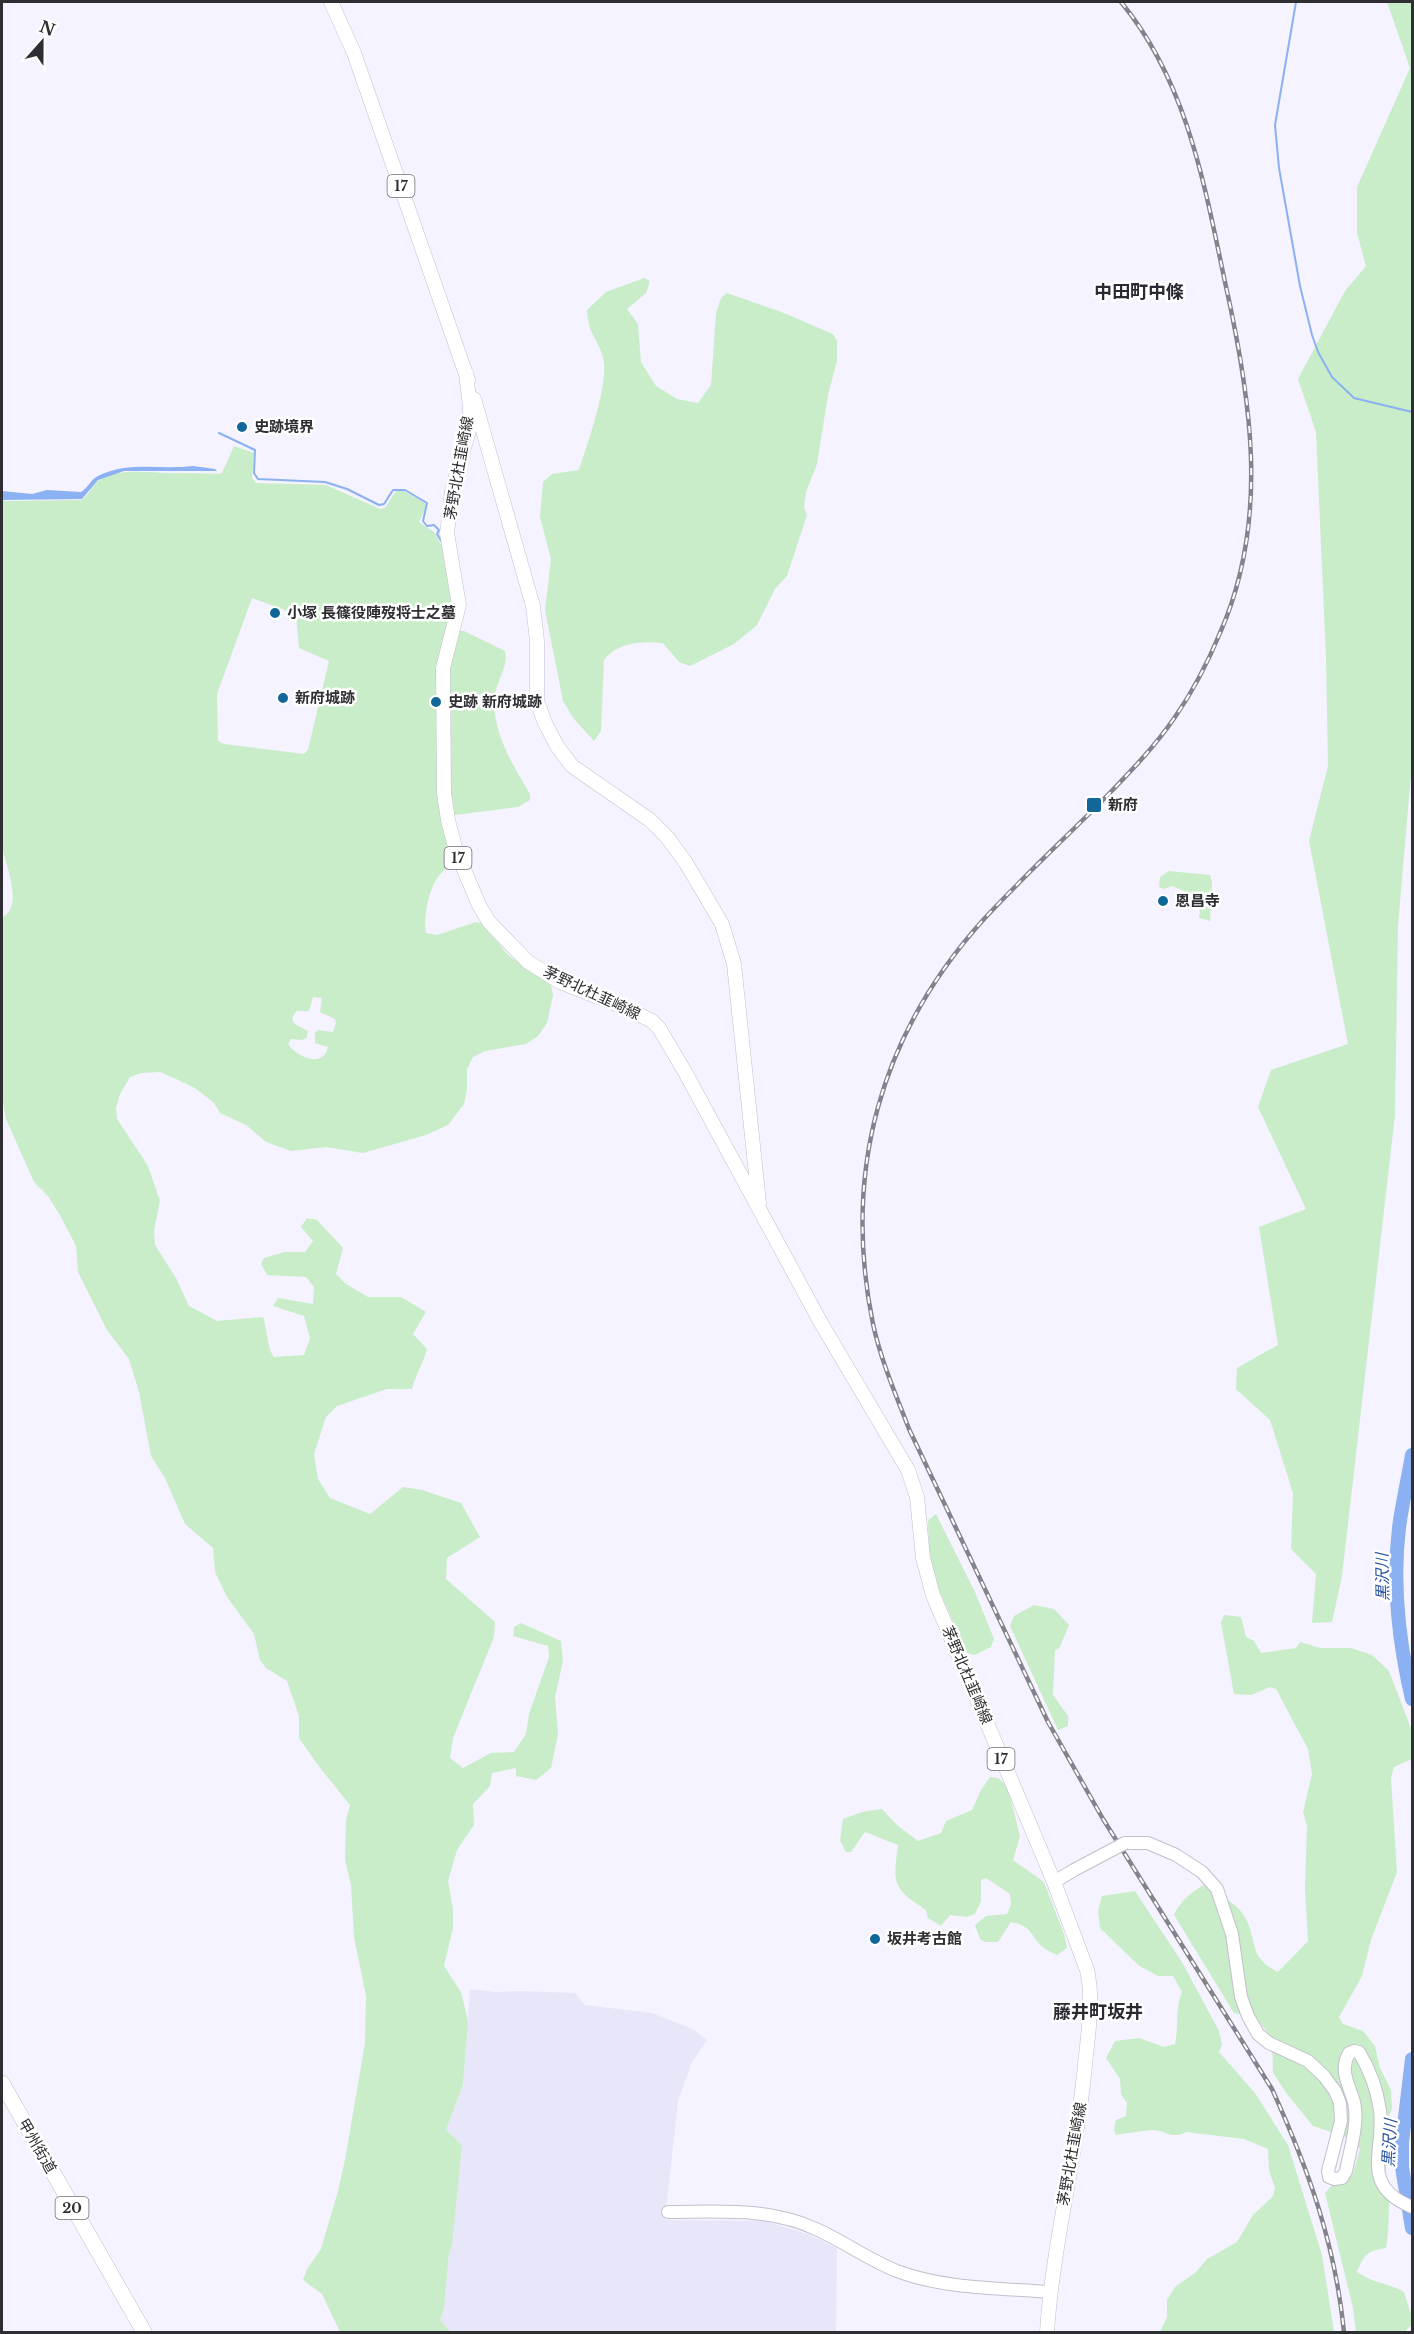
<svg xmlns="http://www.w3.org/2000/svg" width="1414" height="2334" font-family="'Libre Baskerville','Noto Sans JP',serif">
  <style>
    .built { fill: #e8e7f9 }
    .green { fill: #c9edc8; fill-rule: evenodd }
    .water { fill: #8bb1f2 }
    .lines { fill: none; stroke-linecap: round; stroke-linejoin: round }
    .stream { stroke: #8bb1f2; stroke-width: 2 }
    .river { stroke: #8bb1f2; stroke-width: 14 }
    .secondary-casing { stroke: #c1c0cb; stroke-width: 14 }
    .primary-casing { stroke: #c1c0cb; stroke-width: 15 }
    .highway-casing { stroke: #c1c0cb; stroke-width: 16 }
    .secondary { stroke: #fff; stroke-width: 12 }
    .primary { stroke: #fff; stroke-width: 14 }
    .highway { stroke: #fff; stroke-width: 15 }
    .rail-casing { stroke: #84838b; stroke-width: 4.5 }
    .rail { stroke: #fff; stroke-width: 2; stroke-dasharray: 7; stroke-linecap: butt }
    .secondary-bridge-casing { stroke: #c1c0cb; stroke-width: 14; stroke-linecap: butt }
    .secondary-bridge { stroke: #fff; stroke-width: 12 }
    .poi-dot { fill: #106798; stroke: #fff; stroke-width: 2 }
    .labels { text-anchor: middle; stroke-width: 5; stroke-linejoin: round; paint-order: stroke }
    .shield { fill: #fff; stroke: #6d6d70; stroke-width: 1.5 }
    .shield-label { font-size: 14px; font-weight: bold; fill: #2f2f33 }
    .poi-label { font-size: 15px; font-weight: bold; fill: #2f2f33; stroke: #fff; text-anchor: start }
    .street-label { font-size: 15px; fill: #2f2f33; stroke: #fff }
    .water-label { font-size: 16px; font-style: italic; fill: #2954a0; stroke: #fff }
    .quarter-label { font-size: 18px; font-weight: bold; fill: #2b2a33; stroke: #fff }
  </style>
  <rect width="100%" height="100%" fill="#f4f3ff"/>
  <path class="built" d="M 470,1989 L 495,1992 L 520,1991 L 575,1993 L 585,2005 L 652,2013 L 695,2030 L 707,2040 L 691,2064 L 678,2102 L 665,2220 L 764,2221 L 808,2234 L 837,2248 L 836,2332 L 451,2332 L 440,2320 L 444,2309 L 449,2253 L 452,2246 L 454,2216 L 446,2130 L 463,2085 Z"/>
  <path class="green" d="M 1387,2 L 1412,2 L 1412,762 L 1398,926 L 1395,1115 L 1342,1576 L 1332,1622 L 1312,1623 L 1316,1574 L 1291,1549 L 1293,1493 L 1270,1420 L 1236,1389 L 1237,1368 L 1278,1345 L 1259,1227 L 1306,1209 L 1258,1107 L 1271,1070 L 1348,1044 L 1309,841 L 1328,766 L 1326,658 L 1316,432 L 1298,379 L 1345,291 L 1366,266 L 1357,233 L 1357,187 L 1410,68 Z
    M 644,278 L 650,281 L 646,293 L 627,309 L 638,324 L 641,362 L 656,386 L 677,399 L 698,403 L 711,385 L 716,313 L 721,298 L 727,293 L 784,313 L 833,334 L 837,341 L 837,361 L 828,395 L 817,464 L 806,492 L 804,507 L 807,515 L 787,576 L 775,589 L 757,625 L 734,644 L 690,666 L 679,662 L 663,643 C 642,641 618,642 604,660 L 601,731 L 594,741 L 574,719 L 563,701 L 545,610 L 551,559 L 540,517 L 543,482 L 552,474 L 579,470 C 587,445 610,381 603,357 C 597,338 588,333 587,310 L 606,292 Z
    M 234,446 L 254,453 L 252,478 L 256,483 L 326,485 L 380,509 L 385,508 L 396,491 L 402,490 L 425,503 L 426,507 L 419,522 L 434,532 L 443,548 L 454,595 L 440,660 L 452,858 C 450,868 444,869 438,877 C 429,889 423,918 426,933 L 437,935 L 476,922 L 483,924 L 508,955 L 551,985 L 553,995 L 547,1023 L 538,1036 L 526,1044 L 485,1051 L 473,1057 L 467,1069 L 467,1089 L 464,1104 L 448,1125 L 426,1135 L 363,1153 L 326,1147 L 291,1151 L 266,1142 L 246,1125 L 220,1113 L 214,1103 L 195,1088 L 176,1079 L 160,1072 L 141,1073 L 130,1077 L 120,1094 L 116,1108 L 117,1119 L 148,1166 L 160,1201 L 154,1231 L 155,1245 L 176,1278 L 189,1306 L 217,1321 L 263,1317 C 268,1331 266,1346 274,1357 L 304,1355 L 310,1338 L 304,1316 L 273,1306 L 278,1298 L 313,1304 L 314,1287 L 306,1277 L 267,1275 L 261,1264 L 264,1258 L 285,1252 L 305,1252 L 313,1241 L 301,1227 L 307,1218 L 317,1220 L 343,1248 L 336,1274 L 346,1284 L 368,1297 L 401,1297 L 426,1312 L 413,1334 L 427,1349 C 423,1364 416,1374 412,1389 L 387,1389 L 337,1406 L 326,1417 L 314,1454 L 318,1479 L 330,1498 L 370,1514 L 403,1487 L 422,1490 L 461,1503 L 480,1537 L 447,1558 L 446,1579 L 495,1622 L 494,1637 L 453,1738 L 450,1758 L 463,1768 L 491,1753 L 514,1752 L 526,1734 L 529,1714 L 549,1657 L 548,1646 L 513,1636 L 514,1627 L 521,1623 L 561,1641 L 563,1661 L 555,1697 L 558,1734 L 551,1768 L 536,1780 L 516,1776 L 516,1768 L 492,1773 L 490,1786 L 473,1804 L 474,1825 L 457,1850 L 448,1881 L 453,1909 L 453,1928 L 444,1966 L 461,1992 L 468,2021 L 463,2085 L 446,2130 L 462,2145 L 452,2246 L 449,2253 L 444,2309 L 440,2320 L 451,2332 L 340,2332 L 322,2294 L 303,2280 L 307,2269 L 321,2249 L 338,2191 L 345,2160 L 365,2043 L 366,1996 L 354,1937 L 351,1885 L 345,1860 L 346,1820 L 350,1805 L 320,1768 L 299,1738 L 299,1716 L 287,1681 L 266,1668 L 260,1660 L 254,1634 L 227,1597 L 215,1572 L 213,1548 L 185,1524 L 165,1478 L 151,1456 L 139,1392 L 129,1359 L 107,1330 L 78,1272 L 76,1246 L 61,1217 L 48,1196 L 34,1182 L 6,1119 L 2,1096 L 2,917 C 24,908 6,865 2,847 L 2,501 L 81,500 C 90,495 92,484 100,479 C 123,468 146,473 170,473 C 187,473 201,473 218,474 L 222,473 ZM 252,598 L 296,614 L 299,648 L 329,661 L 308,750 L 304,754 L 224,744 L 218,741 L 217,694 ZM 313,997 L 322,998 L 320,1012 L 335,1019 L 336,1023 L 333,1032 L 318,1030 L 315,1033 L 315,1043 L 328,1047 C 323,1069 297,1057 288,1044 L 291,1039 L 302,1040 L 307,1038 L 308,1031 C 300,1026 285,1023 297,1011 L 309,1011 Z
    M 460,631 L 464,631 L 505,651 C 509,665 497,680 495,695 C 490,729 514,767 530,794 L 530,800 L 518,807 L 455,815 L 451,812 L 448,667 L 457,634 Z
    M 1169,871 L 1210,875 L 1212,883 L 1210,921 L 1199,918 L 1200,912 L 1197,896 L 1172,886 L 1164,889 L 1159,887 L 1160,877 Z
    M 936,1514 L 975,1592 L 994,1639 L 991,1647 L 975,1655 L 967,1653 L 936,1583 L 929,1552 L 928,1520 Z
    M 1034,1605 L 1054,1609 L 1069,1625 L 1060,1647 L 1055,1651 L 1053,1695 L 1068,1716 L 1068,1726 L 1058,1730 L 1010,1626 L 1014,1616 Z
    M 1224,1615 L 1241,1617 L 1246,1637 L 1254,1641 L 1261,1653 L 1296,1648 L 1300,1642 L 1320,1648 L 1351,1648 L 1372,1655 L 1389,1671 L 1412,1731 L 1412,1759 L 1394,1767 L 1391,1778 L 1397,1872 L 1371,1940 L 1362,1976 L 1339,2017 L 1343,2024 L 1363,2031 L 1375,2046 L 1380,2068 L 1391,2090 L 1392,2109 L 1385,2124 L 1384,2134 L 1387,2159 L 1385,2180 L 1390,2186 C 1388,2207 1390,2227 1386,2248 C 1366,2251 1365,2254 1357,2272 C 1372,2283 1389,2283 1404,2292 L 1412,2317 L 1412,2324 L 1404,2332 L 1356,2332 L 1353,2308 L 1325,2193 L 1334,2183 L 1353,2173 L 1360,2149 L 1346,2137 L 1313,2126 L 1287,2094 L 1273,2073 L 1272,2038 L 1256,2018 L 1234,2013 L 1174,1915 C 1180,1901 1191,1892 1204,1885 C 1216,1893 1235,1902 1243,1914 C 1259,1938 1246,1957 1278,1972 L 1308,1941 L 1305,1889 L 1307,1826 L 1303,1812 L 1312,1774 L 1308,1749 L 1276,1689 L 1270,1687 L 1251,1695 L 1234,1694 L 1221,1623 Z
    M 990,1777 L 998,1778 L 1005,1784 L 1010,1796 L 1020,1836 L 1013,1860 L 1044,1882 L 1064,1934 L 1067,1948 L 1057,1955 C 1053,1953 1048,1951 1044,1948 C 1029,1936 1035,1927 1011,1922 L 998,1942 L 985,1942 L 980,1939 L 975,1925 L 986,1916 L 1007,1914 L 1011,1904 L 1010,1894 L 986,1878 L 981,1880 L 981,1901 L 975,1914 L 967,1917 L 950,1915 L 941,1926 L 928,1918 L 926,1910 C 892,1888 893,1884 898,1845 L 865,1832 L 851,1852 L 846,1852 L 840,1840 L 843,1819 L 862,1812 L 882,1809 L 897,1825 L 918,1841 L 941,1833 L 946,1821 L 972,1810 L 981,1790 Z
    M 1135,1891 L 1182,1962 L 1219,2031 L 1222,2044 L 1219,2052 L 1255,2093 L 1288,2145 L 1322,2255 L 1334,2332 L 1160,2332 L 1167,2317 L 1167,2300 L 1175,2287 L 1196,2272 L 1207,2259 L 1237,2242 L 1253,2215 L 1273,2196 L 1275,2188 L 1269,2170 L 1268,2149 L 1244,2139 L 1186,2132 C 1171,2140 1165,2130 1152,2130 C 1140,2131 1128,2133 1116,2135 L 1114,2129 L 1116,2120 L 1126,2116 L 1127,2103 L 1121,2094 L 1120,2079 L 1106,2058 L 1115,2041 L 1139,2038 L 1164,2047 L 1175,2044 C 1179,2026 1175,2008 1182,1992 L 1173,1976 L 1158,1976 L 1138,1965 L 1100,1928 L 1098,1911 L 1102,1896 Z"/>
  <path class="water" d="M 193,466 L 215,469 L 217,471 L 124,471 L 98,480 L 82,499 L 2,500 L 2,491 L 32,494 L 47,490 L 81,492 C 88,488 91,479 98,476 C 128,461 161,470 193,466 Z"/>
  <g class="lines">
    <path class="stream" d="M 1296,2 L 1275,125 L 1279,168 L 1300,286 L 1312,335 L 1318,352 L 1332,377 L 1354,398 L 1412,412
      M 219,433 L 255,450 L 254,473 L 258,479 L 325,482 L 347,489 L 379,505 L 384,504 L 393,490 L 405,490 L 427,503 L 423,521 L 427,526 L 434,525 L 439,530 L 437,534 L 443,544"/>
    <path class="river" d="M 1412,1455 C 1408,1479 1402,1504 1399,1528 C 1392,1585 1399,1643 1412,1699
      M 1412,2059 L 1402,2143 L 1402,2167 L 1412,2228"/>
    <defs>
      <path id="secondary" d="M 1125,1843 L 1148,1843 L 1176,1855 L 1202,1872 L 1217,1889 L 1232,1934 L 1241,1997 L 1248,2016 L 1258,2034 L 1269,2043 L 1308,2061 L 1324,2076 L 1335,2091 L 1340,2103 L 1341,2121 L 1328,2171 L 1329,2177 L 1334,2179 L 1342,2178 L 1346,2171 C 1350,2150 1359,2123 1354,2102 C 1349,2084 1339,2071 1349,2053 L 1354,2051 L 1359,2052 C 1370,2070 1377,2090 1380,2110 C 1385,2152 1359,2185 1412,2207
        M 1054,1882 L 1074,1870
        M 668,2212 C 718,2212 769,2207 816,2229 C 843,2241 869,2260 897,2271 C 944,2289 1000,2288 1050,2292"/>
      <path id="primary" d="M 331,2 L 354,53 L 468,380
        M 466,373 L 470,407 L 469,430 L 452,491 L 447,533 L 459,605 L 443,668 L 444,793 L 448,820 L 456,851 L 479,905 L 489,922 L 528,962 L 560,982 L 626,1008 L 652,1021 L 659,1028 L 685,1072 L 821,1323 L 908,1470 L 917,1497 L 923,1558 L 933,1595 L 1054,1882 L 1087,1970 C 1094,2001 1088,2033 1085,2065 C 1077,2155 1053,2242 1047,2332
        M 474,399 L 533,606 L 537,641 L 537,701 L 545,723 L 557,746 L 572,766 L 650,820 L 667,837 L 686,863 L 722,924 L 734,964 L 759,1203"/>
      <path id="highway" d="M 2,2083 L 144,2332"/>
    </defs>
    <use href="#secondary" class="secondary-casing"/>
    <use href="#primary" class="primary-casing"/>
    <use href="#highway" class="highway-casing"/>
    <use href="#secondary" class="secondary"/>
    <use href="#primary" class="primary"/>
    <use href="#highway" class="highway"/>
    <defs>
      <path id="rail" d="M 1121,2 C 1187,82 1204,183 1225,282 C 1251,398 1270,520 1220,633 C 1208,662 1193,691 1175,717 C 1154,748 1128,774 1102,801 C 1063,840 1022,878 984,919 C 880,1034 842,1172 873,1324 C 881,1361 896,1395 909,1429 L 1048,1722 L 1103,1819 L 1272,2089 C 1309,2171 1335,2243 1344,2332"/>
    </defs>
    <use href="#rail" class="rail-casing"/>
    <use href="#rail" class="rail"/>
    <defs>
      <path id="secondary-bridge" d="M 1074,1870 L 1125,1843"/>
    </defs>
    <use href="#secondary-bridge" class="secondary-bridge-casing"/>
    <use href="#secondary-bridge" class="secondary-bridge"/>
  </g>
  <g class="poi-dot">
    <circle cx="242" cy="427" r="6"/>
    <circle cx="275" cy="613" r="6"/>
    <circle cx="283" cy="698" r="6"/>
    <circle cx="436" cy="702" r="6"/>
    <rect x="1086" y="797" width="16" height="16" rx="3"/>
    <circle cx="1163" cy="901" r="6"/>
    <circle cx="875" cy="1939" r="6"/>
  </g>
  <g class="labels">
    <g class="shield">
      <rect x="387.5" y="175" width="27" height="22" rx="4.5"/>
      <rect x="444.5" y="847" width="27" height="22" rx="4.5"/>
      <rect x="987.5" y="1748" width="27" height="22" rx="4.5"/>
      <rect x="55.5" y="2197" width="33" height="22" rx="4.5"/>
    </g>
    <g class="shield-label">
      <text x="401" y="191">17</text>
      <text x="458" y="863">17</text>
      <text x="1001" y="1764">17</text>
      <text x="72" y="2213">20</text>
    </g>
    <g class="poi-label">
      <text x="254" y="432">史跡境界</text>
      <text x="287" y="618">小塚 長篠役陣歿将士之墓</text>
      <text x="295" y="703">新府城跡</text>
      <text x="448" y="707">史跡 新府城跡</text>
      <text x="1108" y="810">新府</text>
      <text x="1175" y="906">恩昌寺</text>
      <text x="887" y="1944">坂井考古館</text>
    </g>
    <g class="street-label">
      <text transform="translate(459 468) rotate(-80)" y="5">茅野北杜韮崎線</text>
      <text transform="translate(592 993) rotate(25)" y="5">茅野北杜韮崎線</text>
      <text transform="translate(967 1675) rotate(67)" y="5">茅野北杜韮崎線</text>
      <text transform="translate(37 2146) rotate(60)" y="5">甲州街道</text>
      <text transform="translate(1072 2154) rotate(-80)" y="5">茅野北杜韮崎線</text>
    </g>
    <g class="water-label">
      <text transform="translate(1382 1577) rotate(-91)" y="6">黒沢川</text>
      <text transform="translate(1389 2143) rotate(-87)" y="6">黒沢川</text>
    </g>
    <g class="quarter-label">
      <text x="1139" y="298">中田町中條</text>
      <text x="1098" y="2018">藤井町坂井</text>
    </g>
  </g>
  <rect width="1414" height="2334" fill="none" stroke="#2f2f33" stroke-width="6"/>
  <g transform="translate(42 42) rotate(21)" stroke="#ffffff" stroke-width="4.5" paint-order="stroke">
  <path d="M0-4.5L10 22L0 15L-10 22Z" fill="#2f2f33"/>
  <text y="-9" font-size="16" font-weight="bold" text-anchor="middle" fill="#2f2f33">N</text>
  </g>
</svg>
